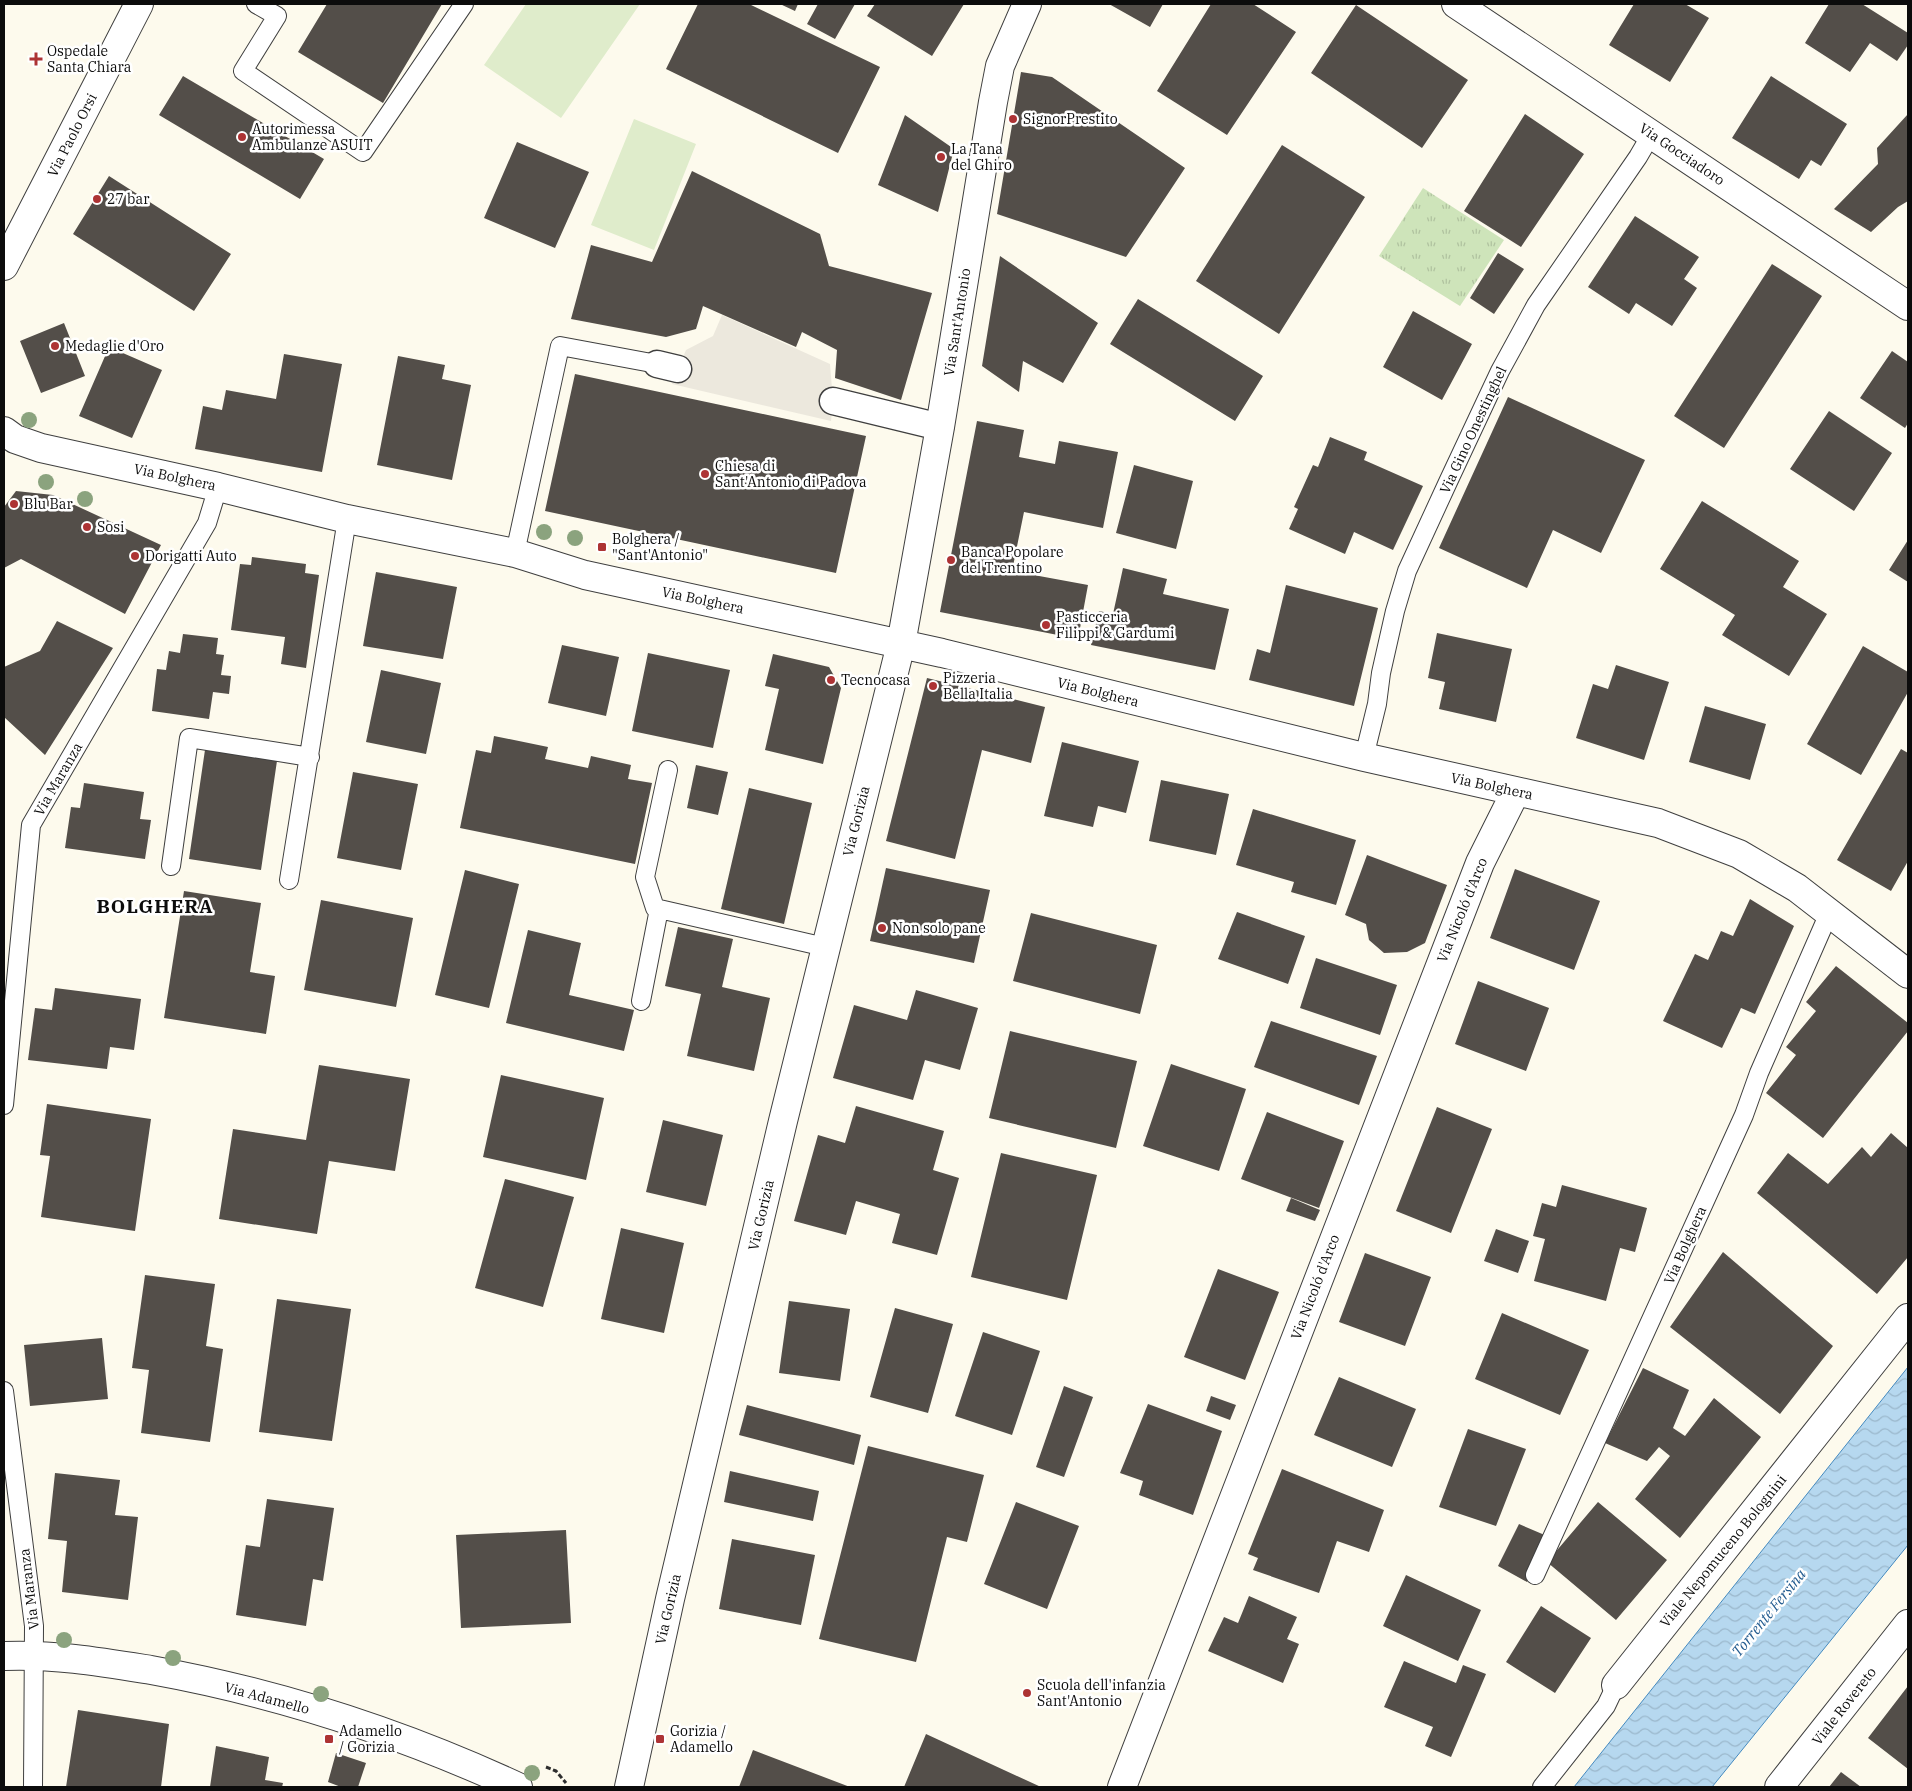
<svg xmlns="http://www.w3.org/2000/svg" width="1912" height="1791" font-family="'IBM Plex Serif',serif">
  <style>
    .grass { fill: url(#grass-tufts) }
    .pitch { fill: #dfeccb }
    .plaza { fill: #ece8dd }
    .water { fill: url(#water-waves); stroke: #458abf }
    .building { fill: #534e49 }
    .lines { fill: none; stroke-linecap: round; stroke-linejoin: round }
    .service-casing { stroke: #3f3f3f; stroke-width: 20 }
    .pedestrian-casing { stroke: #3f3f3f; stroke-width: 29 }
    .minor-casing { stroke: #3f3f3f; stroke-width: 30 }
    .tertiary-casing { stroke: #3f3f3f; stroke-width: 30 }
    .path { stroke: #2e2e2e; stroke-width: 3; stroke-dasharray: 5 2.5; stroke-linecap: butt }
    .service { stroke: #fff; stroke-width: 18 }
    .pedestrian { stroke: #fff; stroke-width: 26 }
    .minor { stroke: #fff; stroke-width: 28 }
    .tertiary { stroke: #fff; stroke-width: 28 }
    .tree { fill: #8ba37e }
    .poi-dot { fill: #ad3334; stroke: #fff; stroke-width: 2 }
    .labels { text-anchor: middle; stroke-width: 5; stroke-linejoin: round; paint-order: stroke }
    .poi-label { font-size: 14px; fill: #0c0c0c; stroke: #fff; text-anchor: start }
    .street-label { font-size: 14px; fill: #0c0c0c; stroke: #fff }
    .water-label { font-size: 15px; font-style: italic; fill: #235c90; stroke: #fff }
    .district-label { font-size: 19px; font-weight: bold; letter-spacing: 1px; fill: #0c0c0c; stroke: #fff }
  </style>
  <defs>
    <pattern id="grass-tufts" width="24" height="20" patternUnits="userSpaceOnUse" patternTransform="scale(1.25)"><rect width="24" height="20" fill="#cee4ba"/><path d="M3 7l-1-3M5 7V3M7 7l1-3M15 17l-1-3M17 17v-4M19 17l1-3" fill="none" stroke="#b0c29f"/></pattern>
    <pattern id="water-waves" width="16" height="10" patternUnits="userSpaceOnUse" patternTransform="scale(1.25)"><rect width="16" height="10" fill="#b6d8ef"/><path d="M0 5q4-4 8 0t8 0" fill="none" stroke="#9bb8cc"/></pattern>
  </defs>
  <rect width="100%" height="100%" fill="#fdfaed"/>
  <path class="grass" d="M 1423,188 L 1504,240 L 1460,306 L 1379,256 Z"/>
  <path class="pitch" d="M 526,4 L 640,4 L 561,118 L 484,65 Z
    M 634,119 L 696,144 L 654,250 L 591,225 Z"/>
  <path class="plaza" d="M 722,315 L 830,364 L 833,401 L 831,421 L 672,384 L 686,350 L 713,336 Z"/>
  <path class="water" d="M 1908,1367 L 1908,1545 L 1712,1787 L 1574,1787 Z"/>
  <path class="building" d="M 327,4 L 442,4 L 383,103 L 298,52 Z
    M 698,4 L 749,4 L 880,67 L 838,153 L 666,69 Z
    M 780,4 L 798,4 L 795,11 Z
    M 818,4 L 855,4 L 835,39 L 807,24 Z
    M 875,4 L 964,4 L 932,56 L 867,16 Z
    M 1109,4 L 1163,4 L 1150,27 Z
    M 1211,4 L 1253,4 L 1296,32 L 1227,135 L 1157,91 Z
    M 1634,4 L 1685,4 L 1709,18 L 1670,82 L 1609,45 Z
    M 1829,4 L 1862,4 L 1908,33 L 1908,45 L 1897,61 L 1870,43 L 1850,72 L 1805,43 Z
    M 1356,5 L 1468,80 L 1422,148 L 1311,73 Z
    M 1021,72 L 1052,77 L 1185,168 L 1126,257 L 997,214 Z
    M 183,76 L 324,159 L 300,199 L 159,115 Z
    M 1771,76 L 1847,124 L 1821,166 L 1811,160 L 1799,179 L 1732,138 Z
    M 1525,114 L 1584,154 L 1521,247 L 1464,211 Z
    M 1908,114 L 1908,201 L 1898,207 L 1871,232 L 1834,209 L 1878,164 L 1877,148 Z
    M 905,115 L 954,149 L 938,212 L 878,185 Z
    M 517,142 L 589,172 L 555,248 L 484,218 Z
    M 1282,145 L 1365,197 L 1279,334 L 1196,281 Z
    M 692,171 L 820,234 L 829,266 L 932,293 L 901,400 L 835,378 L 837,350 L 802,332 L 796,347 L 703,306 L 696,329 L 666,337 L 571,319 L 591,245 L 652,262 Z
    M 109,176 L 231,254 L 194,311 L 73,234 Z
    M 1635,216 L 1699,257 L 1684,279 L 1697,288 L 1672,326 L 1636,303 L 1629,314 L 1588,287 Z
    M 1498,253 L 1524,269 L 1494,314 L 1470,298 Z
    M 1000,256 L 1098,323 L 1063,383 L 1023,361 L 1019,392 L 982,366 Z
    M 1772,264 L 1822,296 L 1724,448 L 1674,416 Z
    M 1138,299 L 1263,376 L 1235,421 L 1110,344 Z
    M 1413,311 L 1472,344 L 1442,400 L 1383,367 Z
    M 64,323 L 85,376 L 41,393 L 20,341 Z
    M 109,347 L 162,370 L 132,438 L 79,416 Z
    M 1892,351 L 1908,362 L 1908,423 L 1905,428 L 1860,398 Z
    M 284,354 L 342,364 L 322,472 L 195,449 L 203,406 L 222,410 L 226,390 L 276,399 Z
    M 398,356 L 445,365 L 442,379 L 471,385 L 452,480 L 377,465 Z
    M 575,374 L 866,436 L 836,573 L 545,511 Z
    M 1508,397 L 1645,460 L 1601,553 L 1553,530 L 1527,588 L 1439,548 Z
    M 1829,411 L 1892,453 L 1854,511 L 1790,469 Z
    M 977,421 L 1024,430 L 1019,457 L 1055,464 L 1059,441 L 1118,452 L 1103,528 L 1024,512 L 1012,571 L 1088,585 L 1078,639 L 940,612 Z
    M 1330,437 L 1367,452 L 1364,460 L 1423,486 L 1393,550 L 1354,532 L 1345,554 L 1289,529 L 1298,509 L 1294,507 L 1313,465 L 1318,467 Z
    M 1134,465 L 1193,481 L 1176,549 L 1116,533 Z
    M 16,491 L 53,495 L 161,545 L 125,614 L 21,559 L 4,568 L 4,507 Z
    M 1702,501 L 1799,561 L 1783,587 L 1827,614 L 1789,676 L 1722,635 L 1735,615 L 1660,569 Z
    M 1908,540 L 1908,582 L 1889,570 Z
    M 252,557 L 306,564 L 305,573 L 319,575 L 306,668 L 281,664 L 285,637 L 231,630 L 240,564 L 251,565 Z
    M 1123,568 L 1167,579 L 1163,594 L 1229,609 L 1215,670 L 1091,645 L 1099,611 L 1113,614 Z
    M 376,572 L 457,587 L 443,659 L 363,646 Z
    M 1286,585 L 1378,608 L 1354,706 L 1249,680 L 1257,649 L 1270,653 Z
    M 57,621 L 113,648 L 45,755 L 4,717 L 4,667 L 40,651 Z
    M 1437,633 L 1512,649 L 1496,722 L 1439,709 L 1445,682 L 1428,678 Z
    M 183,634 L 218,638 L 216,654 L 224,655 L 221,675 L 231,676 L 229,694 L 213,692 L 209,719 L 152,711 L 157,669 L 166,670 L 169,651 L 180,653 Z
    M 562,645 L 619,657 L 606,716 L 548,703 Z
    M 1863,646 L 1908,672 L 1908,692 L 1861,775 L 1807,744 Z
    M 648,653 L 730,670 L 713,748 L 632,731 Z
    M 773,654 L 829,667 L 841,688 L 823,764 L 765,750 L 779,689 L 765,686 Z
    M 1616,665 L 1669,682 L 1644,760 L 1576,738 L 1593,684 L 1608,689 Z
    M 381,670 L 441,683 L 426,754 L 366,742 Z
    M 927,678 L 1045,707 L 1031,763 L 982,750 L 955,859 L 886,841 Z
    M 1705,706 L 1766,724 L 1750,780 L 1689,762 Z
    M 494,736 L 548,747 L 545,759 L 588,768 L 591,756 L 631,765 L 628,779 L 652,783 L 635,864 L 460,828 L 476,750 L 491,753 Z
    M 1062,742 L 1139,761 L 1126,813 L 1098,806 L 1093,827 L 1044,816 Z
    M 206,743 L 278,754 L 261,870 L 189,859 Z
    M 1901,749 L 1908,753 L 1908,861 L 1891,891 L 1837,860 Z
    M 696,765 L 728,772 L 718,815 L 687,808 Z
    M 353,772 L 418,784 L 401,870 L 337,858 Z
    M 1161,780 L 1229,794 L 1216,855 L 1149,841 Z
    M 84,783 L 144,792 L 140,819 L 151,820 L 145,859 L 65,848 L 71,807 L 80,808 Z
    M 749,788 L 812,803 L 784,924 L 721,909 Z
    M 1253,809 L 1356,840 L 1336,905 L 1291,892 L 1294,882 L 1236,865 Z
    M 1367,855 L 1447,885 L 1425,943 L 1407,952 L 1384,953 L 1369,940 L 1366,924 L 1345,915 Z
    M 886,868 L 990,890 L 974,963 L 870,941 Z
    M 1515,869 L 1600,901 L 1574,970 L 1490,938 Z
    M 465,870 L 519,884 L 489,1008 L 435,995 Z
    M 184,891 L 261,903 L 250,972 L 275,976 L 266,1034 L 164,1018 Z
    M 1750,899 L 1794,926 L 1755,1014 L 1741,1008 L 1722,1048 L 1663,1021 L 1695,954 L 1708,960 L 1721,931 L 1733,936 Z
    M 321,900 L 413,918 L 396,1007 L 304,990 Z
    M 1237,912 L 1305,936 L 1288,984 L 1218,959 Z
    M 1031,913 L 1157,945 L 1140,1014 L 1013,981 Z
    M 678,927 L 733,939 L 722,987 L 770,998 L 754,1071 L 687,1056 L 701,994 L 665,986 Z
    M 528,930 L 581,943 L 569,995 L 634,1010 L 624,1051 L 506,1023 Z
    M 1316,958 L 1397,985 L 1380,1035 L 1300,1008 Z
    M 1836,966 L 1908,1023 L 1908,1031 L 1823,1138 L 1766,1093 L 1796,1055 L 1786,1047 L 1816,1011 L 1806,1002 Z
    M 1478,981 L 1549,1008 L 1526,1071 L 1455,1044 Z
    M 55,988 L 141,999 L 134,1050 L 110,1047 L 107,1069 L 28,1060 L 35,1008 L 52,1010 Z
    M 916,990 L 978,1008 L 960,1070 L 925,1060 L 913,1100 L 833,1078 L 854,1005 L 907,1020 Z
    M 1271,1021 L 1377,1056 L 1359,1105 L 1254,1067 Z
    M 1010,1031 L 1137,1061 L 1116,1148 L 989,1118 Z
    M 1171,1064 L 1246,1089 L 1219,1171 L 1143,1146 Z
    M 319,1065 L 410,1079 L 395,1171 L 329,1161 L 317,1234 L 219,1219 L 233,1129 L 306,1140 Z
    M 501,1075 L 604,1098 L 586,1180 L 483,1157 Z
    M 47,1104 L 151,1119 L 135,1231 L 41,1217 L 50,1156 L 40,1155 Z
    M 856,1106 L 944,1131 L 933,1170 L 959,1178 L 937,1255 L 892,1243 L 900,1214 L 856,1201 L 846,1235 L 794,1221 L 818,1135 L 845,1143 Z
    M 1437,1107 L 1492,1129 L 1451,1233 L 1396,1211 Z
    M 1267,1112 L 1344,1141 L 1319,1208 L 1241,1179 Z
    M 663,1120 L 723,1135 L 706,1206 L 646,1192 Z
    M 1891,1133 L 1908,1148 L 1908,1257 L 1877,1294 L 1757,1193 L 1788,1153 L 1828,1184 L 1862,1147 L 1871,1157 Z
    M 1001,1153 L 1097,1175 L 1067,1300 L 971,1277 Z
    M 505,1179 L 574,1197 L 543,1307 L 475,1288 Z
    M 1562,1185 L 1647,1208 L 1635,1252 L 1620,1248 L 1606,1301 L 1534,1281 L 1545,1239 L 1533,1236 L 1542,1203 L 1556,1207 Z
    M 1291,1198 L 1320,1210 L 1315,1221 L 1286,1211 Z
    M 621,1228 L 684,1243 L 664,1333 L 601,1319 Z
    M 1496,1229 L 1529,1241 L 1518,1273 L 1484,1261 Z
    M 1723,1252 L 1833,1346 L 1780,1414 L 1670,1327 Z
    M 1365,1253 L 1431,1277 L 1405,1346 L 1339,1322 Z
    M 1218,1269 L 1279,1292 L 1245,1380 L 1184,1357 Z
    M 145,1275 L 215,1284 L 206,1346 L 223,1349 L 210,1442 L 141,1433 L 149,1370 L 132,1368 Z
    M 277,1299 L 351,1309 L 332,1441 L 259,1432 Z
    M 789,1301 L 850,1309 L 840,1381 L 779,1373 Z
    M 895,1308 L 953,1324 L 928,1413 L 870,1397 Z
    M 1502,1313 L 1589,1350 L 1560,1415 L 1475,1379 Z
    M 983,1332 L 1040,1351 L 1012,1435 L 955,1416 Z
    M 102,1338 L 108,1399 L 30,1406 L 24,1345 Z
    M 1643,1368 L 1689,1390 L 1673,1428 L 1685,1436 L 1714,1398 L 1761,1437 L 1680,1538 L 1635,1499 L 1670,1456 L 1659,1447 L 1647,1461 L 1605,1443 Z
    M 1339,1377 L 1416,1409 L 1392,1467 L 1314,1435 Z
    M 1064,1386 L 1093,1397 L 1064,1477 L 1036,1467 Z
    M 1211,1396 L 1236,1405 L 1230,1420 L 1206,1411 Z
    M 1148,1404 L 1222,1431 L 1193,1515 L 1139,1495 L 1143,1481 L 1120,1473 Z
    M 747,1405 L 861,1435 L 854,1465 L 739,1435 Z
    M 1468,1429 L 1526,1449 L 1496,1526 L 1439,1507 Z
    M 868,1446 L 984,1475 L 967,1542 L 947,1537 L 916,1662 L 819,1639 Z
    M 1282,1469 L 1384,1510 L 1369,1552 L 1337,1541 L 1319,1593 L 1253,1570 L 1258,1558 L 1248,1554 Z
    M 730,1471 L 819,1491 L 813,1521 L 724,1502 Z
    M 55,1473 L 120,1480 L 115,1515 L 138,1517 L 128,1600 L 62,1592 L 67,1541 L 48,1539 Z
    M 267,1499 L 334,1508 L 323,1581 L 313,1579 L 306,1626 L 236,1615 L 246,1545 L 260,1547 Z
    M 1016,1502 L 1079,1526 L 1047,1609 L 984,1584 Z
    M 1598,1502 L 1667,1560 L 1616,1620 L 1547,1562 Z
    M 1519,1524 L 1547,1536 L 1527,1582 L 1498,1566 Z
    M 566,1530 L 571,1623 L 461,1628 L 456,1535 Z
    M 732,1539 L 815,1555 L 801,1625 L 719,1609 Z
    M 1406,1575 L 1481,1610 L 1458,1661 L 1383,1626 Z
    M 1249,1596 L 1297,1617 L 1287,1639 L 1299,1644 L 1283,1683 L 1208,1651 L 1224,1617 L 1238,1623 Z
    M 1541,1606 L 1591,1638 L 1555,1693 L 1506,1662 Z
    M 1404,1661 L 1456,1683 L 1463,1665 L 1486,1674 L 1451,1757 L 1425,1746 L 1433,1727 L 1384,1707 Z
    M 1908,1686 L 1908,1769 L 1868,1738 Z
    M 78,1710 L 169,1724 L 161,1787 L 66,1787 Z
    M 926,1734 L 1041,1787 L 904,1787 Z
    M 216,1746 L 269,1757 L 265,1780 L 283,1783 L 282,1787 L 210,1787 Z
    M 753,1750 L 850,1787 L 739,1787 Z
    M 336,1753 L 366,1763 L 358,1787 L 341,1787 L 328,1782 Z
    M 1841,1772 L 1861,1787 L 1829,1787 Z"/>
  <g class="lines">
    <defs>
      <path id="service" d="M 256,4 L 277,16 L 243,71 L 363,152 L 464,4
        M 515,553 L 560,346 L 657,364
        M 1364,757 L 1377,704 L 1381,673 L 1395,611 L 1407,571 L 1448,482 L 1500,371 L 1536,305 L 1638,157 L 1652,133
        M 668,770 L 645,877 L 655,908 L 825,947
        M 171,866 L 189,738 L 310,757
        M 289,880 L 347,519
        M 641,1001 L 659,909
        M 4,1105 L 31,825 L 207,523 L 218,487
        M 4,1391 L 34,1626 L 33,1787
        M 1535,1575 L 1744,1115 L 1759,1073 L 1829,913
        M 1542,1787 L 1606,1706 L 1616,1685"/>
      <path id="pedestrian" d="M 657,364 L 678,369
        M 833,401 L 940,427"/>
      <path id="minor" d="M 4,266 L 139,4
        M 4,431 L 15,439 L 41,448 L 218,487 L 347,519 L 515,553 L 585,575 L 942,653 L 1364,757 L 1658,823 L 1739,854 L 1797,888 L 1908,974
        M 4,1656 C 54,1654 101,1662 151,1670 C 278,1693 401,1733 518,1787
        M 1616,1685 L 1908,1318
        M 629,1787 L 670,1599 L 783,1121 L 901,644 L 940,427 L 993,102 L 1000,66 L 1027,4
        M 1122,1787 L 1480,863 L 1516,791
        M 1779,1787 L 1908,1624"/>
      <path id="tertiary" d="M 1456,4 L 1908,306"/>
    </defs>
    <use href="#service" class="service-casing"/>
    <use href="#pedestrian" class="pedestrian-casing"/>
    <use href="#minor" class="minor-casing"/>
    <use href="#tertiary" class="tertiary-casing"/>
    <path class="path" d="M 546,1767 L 556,1771 L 566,1783"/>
    <use href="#service" class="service"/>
    <use href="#pedestrian" class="pedestrian"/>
    <use href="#minor" class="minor"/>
    <use href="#tertiary" class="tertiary"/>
  </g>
  <g class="tree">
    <circle cx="29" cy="420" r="8"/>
    <circle cx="46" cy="482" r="8"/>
    <circle cx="85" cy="499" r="8"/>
    <circle cx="544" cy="532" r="8"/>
    <circle cx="575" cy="538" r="8"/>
    <circle cx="64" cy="1640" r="8"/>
    <circle cx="173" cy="1658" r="8"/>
    <circle cx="321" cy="1694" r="8"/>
    <circle cx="532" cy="1773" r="8"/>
  </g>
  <g class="poi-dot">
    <path d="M33.5 51.5h5v5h5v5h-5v5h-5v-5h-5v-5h5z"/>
    <circle cx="1013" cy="119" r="5"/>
    <circle cx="242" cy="137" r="5"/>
    <circle cx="941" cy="157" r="5"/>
    <circle cx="97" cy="199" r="5"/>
    <circle cx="55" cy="346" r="5"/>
    <circle cx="705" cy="474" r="5"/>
    <circle cx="14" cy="504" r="5"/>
    <circle cx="87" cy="527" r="5"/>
    <rect x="597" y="542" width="10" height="10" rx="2.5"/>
    <circle cx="135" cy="556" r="5"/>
    <circle cx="951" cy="560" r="5"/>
    <circle cx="1046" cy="625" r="5"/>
    <circle cx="831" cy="680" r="5"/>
    <circle cx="933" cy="686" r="5"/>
    <circle cx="882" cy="928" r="5"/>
    <circle cx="1027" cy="1693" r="5"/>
    <rect x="324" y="1734" width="10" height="10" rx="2.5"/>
    <rect x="655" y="1734" width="10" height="10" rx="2.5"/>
  </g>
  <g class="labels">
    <g class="poi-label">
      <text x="47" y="56">Ospedale<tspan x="47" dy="16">Santa Chiara</tspan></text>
      <text x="1023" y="124">SignorPrestito</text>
      <text x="252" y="134">Autorimessa<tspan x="252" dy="16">Ambulanze ASUIT</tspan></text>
      <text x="951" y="154">La Tana<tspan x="951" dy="16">del Ghiro</tspan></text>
      <text x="107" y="204">27 bar</text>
      <text x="65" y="351">Medaglie d'Oro</text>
      <text x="715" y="471">Chiesa di<tspan x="715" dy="16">Sant'Antonio di Padova</tspan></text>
      <text x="24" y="509">Blu Bar</text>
      <text x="97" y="532">Sosi</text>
      <text x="612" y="544">Bolghera /<tspan x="612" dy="16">"Sant'Antonio"</tspan></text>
      <text x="961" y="557">Banca Popolare<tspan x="961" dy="16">del Trentino</tspan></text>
      <text x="145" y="561">Dorigatti Auto</text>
      <text x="1056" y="622">Pasticceria<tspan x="1056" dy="16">Filippi &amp; Gardumi</tspan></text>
      <text x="943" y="683">Pizzeria<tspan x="943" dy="16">Bella Italia</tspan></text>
      <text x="841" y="685">Tecnocasa</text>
      <text x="892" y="933">Non solo pane</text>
      <text x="1037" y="1690">Scuola dell'infanzia<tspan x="1037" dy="16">Sant'Antonio</tspan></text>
      <text x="339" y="1736">Adamello<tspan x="339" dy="16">/ Gorizia</tspan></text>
      <text x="670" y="1736">Gorizia /<tspan x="670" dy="16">Adamello</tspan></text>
    </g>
    <g class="street-label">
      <text transform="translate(72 135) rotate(-63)" y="5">Via Paolo Orsi</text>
      <text transform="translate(1682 154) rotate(34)" y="5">Via Gocciadoro</text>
      <text transform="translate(957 322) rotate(-81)" y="5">Via Sant'Antonio</text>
      <text transform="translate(1473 430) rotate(-65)" y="5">Via Gino Onestinghel</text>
      <text transform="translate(175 477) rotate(12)" y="5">Via Bolghera</text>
      <text transform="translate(703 600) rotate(12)" y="5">Via Bolghera</text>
      <text transform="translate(1098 692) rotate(14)" y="5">Via Bolghera</text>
      <text transform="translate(58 779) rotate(-60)" y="5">Via Maranza</text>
      <text transform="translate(1492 786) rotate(12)" y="5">Via Bolghera</text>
      <text transform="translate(856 821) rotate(-76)" y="5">Via Gorizia</text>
      <text transform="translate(1462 910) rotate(-68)" y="5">Via Nicoló d'Arco</text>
      <text transform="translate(761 1215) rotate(-77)" y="5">Via Gorizia</text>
      <text transform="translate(1685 1245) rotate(-66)" y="5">Via Bolghera</text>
      <text transform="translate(1315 1287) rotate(-69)" y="5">Via Nicoló d'Arco</text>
      <text transform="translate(1723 1551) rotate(-51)" y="5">Viale Nepomuceno Bolognini</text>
      <text transform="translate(29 1589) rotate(-97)" y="5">Via Maranza</text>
      <text transform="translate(668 1609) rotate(-77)" y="5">Via Gorizia</text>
      <text transform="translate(267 1698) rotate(15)" y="5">Via Adamello</text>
      <text transform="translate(1844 1706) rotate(-52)" y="5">Viale Rovereto</text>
    </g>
    <g class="water-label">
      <text transform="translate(1769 1613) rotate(-51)" y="5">Torrente Fersina</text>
    </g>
    <g class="district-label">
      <text x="155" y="913">BOLGHERA</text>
    </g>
  </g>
  <rect width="1912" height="1791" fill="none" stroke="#0c0c0c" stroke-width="10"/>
</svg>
